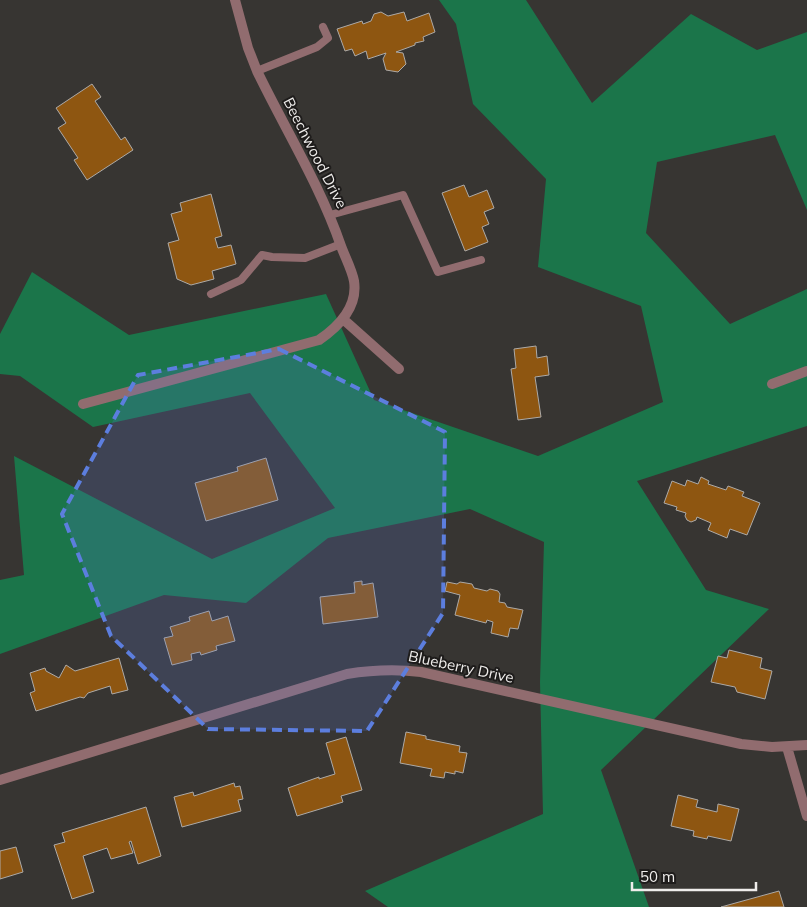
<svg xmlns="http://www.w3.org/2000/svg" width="807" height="907" font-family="Mulish,sans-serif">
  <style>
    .forest { fill: #1b754a }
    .building { fill: #8e5611; stroke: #adaaa7 }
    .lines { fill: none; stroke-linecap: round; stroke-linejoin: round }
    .service { stroke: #916c6f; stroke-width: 8 }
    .minor { stroke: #916c6f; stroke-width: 10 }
    .marked { fill: #5c7ede; fill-opacity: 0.2; stroke: #5c7ede; stroke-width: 4; stroke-dasharray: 10 6; stroke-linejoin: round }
    .labels { text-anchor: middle; stroke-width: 4; stroke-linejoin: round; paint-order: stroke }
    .street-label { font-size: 15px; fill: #efedeb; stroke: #1e1c1b }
  </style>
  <rect width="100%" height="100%" fill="#373532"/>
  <path class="forest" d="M 439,0 L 526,0 L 592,103 L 691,14 L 757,50 L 807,32 L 807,210 L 775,135 L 657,162 L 646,233 L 730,324 L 807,289 L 807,426 L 637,481 L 706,590 L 769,609 L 601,770 L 649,907 L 388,907 L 365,891 L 543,814 L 540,682 L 544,542 L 470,509 L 328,538 L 246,603 L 164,595 L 0,654 L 0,580 L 24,575 L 14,456 L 212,559 L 335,508 L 250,393 L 93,427 L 20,376 L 0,374 L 0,334 L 32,272 L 129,335 L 326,294 L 374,400 L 538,456 L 663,402 L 641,306 L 538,267 L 546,179 L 473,104 L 456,24 Z"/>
  <path class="building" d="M 381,12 L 388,16 L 404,12 L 407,21 L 429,13 L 435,32 L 423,37 L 424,41 L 415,43 L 415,45 L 396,52 L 403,53 L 406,64 L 398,72 L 386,70 L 383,59 L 386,53 L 368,59 L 366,51 L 355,56 L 352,49 L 345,51 L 337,29 L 362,21 L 363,24 L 371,21 L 374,14 Z
    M 92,84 L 101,97 L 95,101 L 121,140 L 125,137 L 133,150 L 87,180 L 74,160 L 78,158 L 58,128 L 66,123 L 56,108 Z
    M 464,185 L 469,197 L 487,190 L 494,208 L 484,212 L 489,224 L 482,227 L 488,242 L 465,251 L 442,193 Z
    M 211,194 L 222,236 L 215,238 L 218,248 L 231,245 L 236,264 L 212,271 L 214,279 L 191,285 L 177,279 L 168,243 L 179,240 L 171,214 L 182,211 L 180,203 Z
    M 536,346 L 537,358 L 547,356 L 549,375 L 535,377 L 541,417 L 518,420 L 511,369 L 516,368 L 514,349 Z
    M 266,458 L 278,500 L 206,521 L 195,483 L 238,471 L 237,467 Z
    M 701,477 L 709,481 L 708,484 L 726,490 L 728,486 L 744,492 L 742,496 L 760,503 L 747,535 L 730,529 L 727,538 L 708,530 L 711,523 L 697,517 L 696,520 L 691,522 L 687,520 L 685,516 L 686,513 L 676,510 L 677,507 L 664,503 L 672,481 L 685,486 L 687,480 L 698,484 Z
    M 362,581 L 362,585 L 373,583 L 378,617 L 323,624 L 320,597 L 355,593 L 354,582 Z
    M 447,582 L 457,584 L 460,582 L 472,584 L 474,588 L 487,591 L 490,589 L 498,591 L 500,594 L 499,602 L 505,603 L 507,607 L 523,610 L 518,629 L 510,628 L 508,637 L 491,633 L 493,622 L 487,620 L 486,623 L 455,615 L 460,595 L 445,591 Z
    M 209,611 L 212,621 L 228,616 L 235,641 L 216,646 L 217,650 L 201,655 L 200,652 L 191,654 L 192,660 L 172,665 L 164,638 L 173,636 L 170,627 L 190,621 L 189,617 Z
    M 729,650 L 762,658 L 760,668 L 772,671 L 765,699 L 737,692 L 735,687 L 711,682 L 718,656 L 727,658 Z
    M 119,658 L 128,690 L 112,694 L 110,686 L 88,693 L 84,698 L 80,697 L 36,711 L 30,693 L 35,691 L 30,673 L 45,668 L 46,671 L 59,678 L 66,665 L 75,671 Z
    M 406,732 L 426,736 L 426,739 L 460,746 L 459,752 L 467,753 L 463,773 L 455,771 L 455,774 L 445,772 L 444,778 L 430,776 L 432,769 L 400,763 Z
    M 346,737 L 362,790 L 341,796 L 343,802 L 297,816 L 288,788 L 319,777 L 319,779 L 335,774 L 326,743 Z
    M 234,783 L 235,787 L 240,786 L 243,799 L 238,800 L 241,811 L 182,827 L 174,797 L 193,792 L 194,796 Z
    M 678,795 L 698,800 L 696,807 L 717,812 L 718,804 L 739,809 L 731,841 L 708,836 L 707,839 L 693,836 L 694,831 L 671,826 Z
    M 146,807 L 161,856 L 138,864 L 131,841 L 129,842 L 133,853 L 111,859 L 107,848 L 83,856 L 94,892 L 72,899 L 54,845 L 65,842 L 62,833 Z
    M 16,847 L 23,872 L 0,879 L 0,851 Z
    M 779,891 L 784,907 L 721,907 Z"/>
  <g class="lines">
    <path class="service" d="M 257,71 L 317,47 L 328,38 L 323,27
      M 330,215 L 403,195 L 438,272 L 481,260
      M 211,294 L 241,280 L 262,255 L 272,257 L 305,258 L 341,244"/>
    <path class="minor" d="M 343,319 L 399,369
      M 772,384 L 807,371
      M 83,404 L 319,340 C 338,327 358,307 354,281 C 352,270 345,257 341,246 C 320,185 285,129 257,71 L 248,48 L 235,0
      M 787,747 L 807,816
      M 0,780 L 347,674 C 372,670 395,669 421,672 L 741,744 L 772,747 L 807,745"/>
  </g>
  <path class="marked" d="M 279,349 L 445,432 L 443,613 L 367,731 L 208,729 L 111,636 L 62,514 L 138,375 Z"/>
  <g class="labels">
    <g class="street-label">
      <text transform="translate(315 153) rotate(63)" y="5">Beechwood Drive</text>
      <text transform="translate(461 667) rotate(12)" y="5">Blueberry Drive</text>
    </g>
  </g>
  <path d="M632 882v8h124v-8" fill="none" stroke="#efedeb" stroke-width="2.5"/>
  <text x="640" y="882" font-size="15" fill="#efedeb" stroke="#1e1c1b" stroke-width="4" paint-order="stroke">50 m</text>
</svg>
